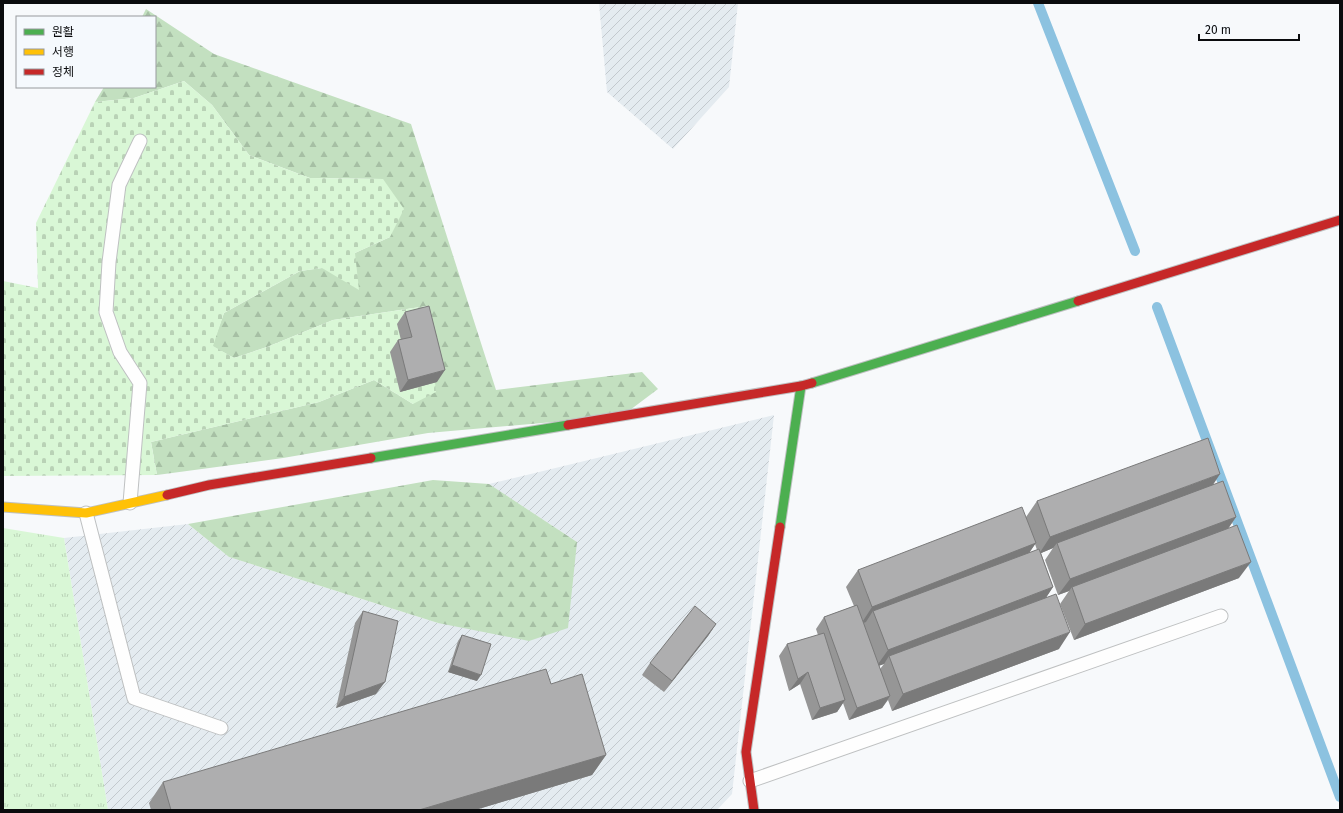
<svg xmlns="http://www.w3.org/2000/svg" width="1343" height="813" font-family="'Fira Sans','Noto Sans KR',sans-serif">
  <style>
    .industrial { fill: url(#industrial-furrows) }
    .grass { fill: url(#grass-tufts) }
    .forest { fill: url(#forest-firs) }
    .cemetery { fill: url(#cemetery-stones) }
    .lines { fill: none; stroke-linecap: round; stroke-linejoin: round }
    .stream { stroke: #8cc2e0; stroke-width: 10 }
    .lane-casing { stroke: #bec0c1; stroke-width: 15 }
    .fast-casing { stroke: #bec0c1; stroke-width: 11 }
    .slow-casing { stroke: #bec0c1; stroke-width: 11 }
    .jam-casing { stroke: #bec0c1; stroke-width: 11 }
    .lane { stroke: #fefefe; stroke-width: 13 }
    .fast { stroke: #4caf50; stroke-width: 9 }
    .slow { stroke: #ffc107; stroke-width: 9 }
    .jam { stroke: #c62828; stroke-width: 9 }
    .wall { fill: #969696; fill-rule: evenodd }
    .shaded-wall { fill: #7a7a7a }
    .building { fill: #aeaeaf; stroke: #7a7a7a }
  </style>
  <defs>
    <pattern id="industrial-furrows" width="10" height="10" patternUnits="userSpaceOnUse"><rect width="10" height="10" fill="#e4ebf0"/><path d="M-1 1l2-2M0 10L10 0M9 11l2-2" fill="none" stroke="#c2c8cd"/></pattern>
    <pattern id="grass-tufts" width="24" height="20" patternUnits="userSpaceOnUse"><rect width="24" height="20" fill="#d9f7d6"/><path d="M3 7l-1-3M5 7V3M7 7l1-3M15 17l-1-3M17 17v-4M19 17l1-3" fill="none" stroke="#b9d2b6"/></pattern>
    <pattern id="forest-firs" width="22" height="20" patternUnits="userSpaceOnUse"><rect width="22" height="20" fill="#c3e0c0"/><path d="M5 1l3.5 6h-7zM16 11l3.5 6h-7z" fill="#a6bfa4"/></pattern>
    <pattern id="cemetery-stones" width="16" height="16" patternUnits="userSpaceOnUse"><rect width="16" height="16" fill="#d9f7d6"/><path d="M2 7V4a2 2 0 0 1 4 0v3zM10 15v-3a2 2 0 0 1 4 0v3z" fill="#b9d2b6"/></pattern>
  </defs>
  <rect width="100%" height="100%" fill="#f7f9fb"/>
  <path class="industrial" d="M 599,3 L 738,3 L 729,87 L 673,149 L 607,92 Z
    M 774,415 L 732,794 L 717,810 L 108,810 L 64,538 L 188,524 L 229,557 L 438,623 L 577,542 L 489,484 Z"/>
  <path class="grass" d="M 3,528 L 64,538 L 108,810 L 3,810 Z"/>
  <path class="forest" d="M 146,9 L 214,54 L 411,124 L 496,390 L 642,372 L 658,389 L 622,416 L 428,433 L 283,458 L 157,475 L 151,442 L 319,402 L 374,380 L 413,404 L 427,306 L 333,320 L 267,347 L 234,358 L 212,346 L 224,313 L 300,271 L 322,268 L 390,237 L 383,179 L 310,178 L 249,155 L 212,105 L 184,81 L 134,98 L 95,102 L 104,87 L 155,87 L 155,17 L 142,17 Z
    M 433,480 L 489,484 L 577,542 L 568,628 L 529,641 L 438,623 L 229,557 L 188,524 Z"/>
  <path class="cemetery" d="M 184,81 L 212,105 L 249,155 L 310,178 L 383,179 L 404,209 L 390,237 L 355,253 L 359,290 L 322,268 L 300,271 L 224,313 L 213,346 L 234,358 L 267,347 L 333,320 L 427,306 L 436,392 L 413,404 L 374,380 L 319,402 L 151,442 L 157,475 L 3,476 L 3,281 L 38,288 L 36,223 L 95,102 L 134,98 Z"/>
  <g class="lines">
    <path class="stream" d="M 1038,3 L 1135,251
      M 1157,307 L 1340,797"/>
    <defs>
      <path id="lane" d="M 130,503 L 140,383 L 120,352 L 106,312 L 109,262 L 119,185 L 140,141
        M 86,513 L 134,698 L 221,728
        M 750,781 L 1221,616"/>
      <path id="fast" d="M 812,383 L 1078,301
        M 371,458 L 568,425
        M 780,527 L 801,386"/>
      <path id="slow" d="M 3,507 L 86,513 L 167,495"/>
      <path id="jam" d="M 1078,301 L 1340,220
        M 568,425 L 801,386 L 812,383
        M 167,495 L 209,485 L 371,458
        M 754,810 L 746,752 L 780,527"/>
    </defs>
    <use href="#lane" class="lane-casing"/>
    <use href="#fast" class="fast-casing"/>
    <use href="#slow" class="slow-casing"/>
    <use href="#jam" class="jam-casing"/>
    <use href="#lane" class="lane"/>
    <use href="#fast" class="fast"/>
    <use href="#slow" class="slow"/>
    <use href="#jam" class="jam"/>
  </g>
  <path class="wall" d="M 405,312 L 437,382 L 400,392 L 390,352 L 398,340 L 401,340 L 397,324 Z
    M 1213,485 L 1236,517 L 1228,529 L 1239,578 L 1074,640 L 1060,604 L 1069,591 L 1058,595 L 1045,560 L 1053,548 L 1041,553 L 1053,587 L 1046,597 L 1059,649 L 892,711 L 888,700 L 882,708 L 849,720 L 843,703 L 837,712 L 812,720 L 800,684 L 789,691 L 779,656 L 787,644 L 818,635 L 816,629 L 824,617 L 854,606 L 846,587 L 858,570 L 1026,517 L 1037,501 ZM 1035,544 L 1037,550 L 1029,553 ZM 884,664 L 880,669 L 879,665 Z
    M 363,611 L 376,694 L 336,708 L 355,623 Z
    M 716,624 L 708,636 L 664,692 L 642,675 L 650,663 Z
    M 462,635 L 477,681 L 448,672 L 458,641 Z
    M 606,755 L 592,775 L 475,810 L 151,810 L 149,803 L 163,782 Z"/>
  <path class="shaded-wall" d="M 445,370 L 437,382 L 400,392 L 408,380 Z
    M 1220,474 L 1209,491 L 1057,543 L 1053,548 L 1039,554 L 1050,537 Z
    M 1236,517 L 1224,534 L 1072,587 L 1069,591 L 1058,595 L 1070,579 Z
    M 1036,543 L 1024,560 L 873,611 L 866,622 L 861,624 L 872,607 Z
    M 1251,562 L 1239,578 L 1074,640 L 1085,624 Z
    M 1053,587 L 1042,604 L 889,656 L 884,664 L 876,667 L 888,650 Z
    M 716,624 L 708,636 L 664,692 L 672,681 Z
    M 1070,632 L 1059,649 L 892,711 L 903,694 Z
    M 452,665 L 481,675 L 477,681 L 448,672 Z
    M 808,672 L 800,684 L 789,691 L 798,679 Z
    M 385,682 L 376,694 L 336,708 L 344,697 Z
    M 890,696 L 882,708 L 849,720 L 857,708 Z
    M 845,700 L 837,712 L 812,720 L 820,708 Z
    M 606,755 L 592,775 L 475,810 L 419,810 Z"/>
  <path class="building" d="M 429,306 L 445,370 L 408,380 L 398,340 L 412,337 L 405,312 Z
    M 1208,438 L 1220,474 L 1050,537 L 1037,501 Z
    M 1223,481 L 1236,517 L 1070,579 L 1057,543 Z
    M 1022,507 L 1036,543 L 872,607 L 858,570 Z
    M 1237,525 L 1251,562 L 1085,624 L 1072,587 Z
    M 1039,549 L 1053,587 L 888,650 L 873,611 Z
    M 1056,594 L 1070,632 L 903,694 L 889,656 Z
    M 857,605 L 890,696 L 857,708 L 824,617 Z
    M 695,606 L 716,624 L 672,681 L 650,663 Z
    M 363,611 L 398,621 L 385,682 L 344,697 Z
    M 824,633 L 845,700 L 820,708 L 808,672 L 798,679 L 787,644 Z
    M 462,635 L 491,644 L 481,675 L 452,665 Z
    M 546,669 L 551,684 L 582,674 L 606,755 L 419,810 L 171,810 L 163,782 Z"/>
  <rect width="1343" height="813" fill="none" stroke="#0a0b0d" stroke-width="8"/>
  <rect x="16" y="16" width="140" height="72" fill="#f5f9fd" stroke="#979a9d"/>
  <rect x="24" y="29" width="20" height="6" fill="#4caf50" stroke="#979a9d"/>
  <text x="52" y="36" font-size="12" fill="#0a0b0d">원활</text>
  <rect x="24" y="49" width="20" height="6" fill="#ffc107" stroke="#979a9d"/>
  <text x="52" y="56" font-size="12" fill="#0a0b0d">서행</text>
  <rect x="24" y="69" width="20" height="6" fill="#c62828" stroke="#979a9d"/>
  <text x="52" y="76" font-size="12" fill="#0a0b0d">정체</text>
  <path d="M1199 34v6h100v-6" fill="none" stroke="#0a0b0d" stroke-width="2"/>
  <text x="1205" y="34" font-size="12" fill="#0a0b0d" stroke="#f5f9fd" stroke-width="3" paint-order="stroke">20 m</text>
</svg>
